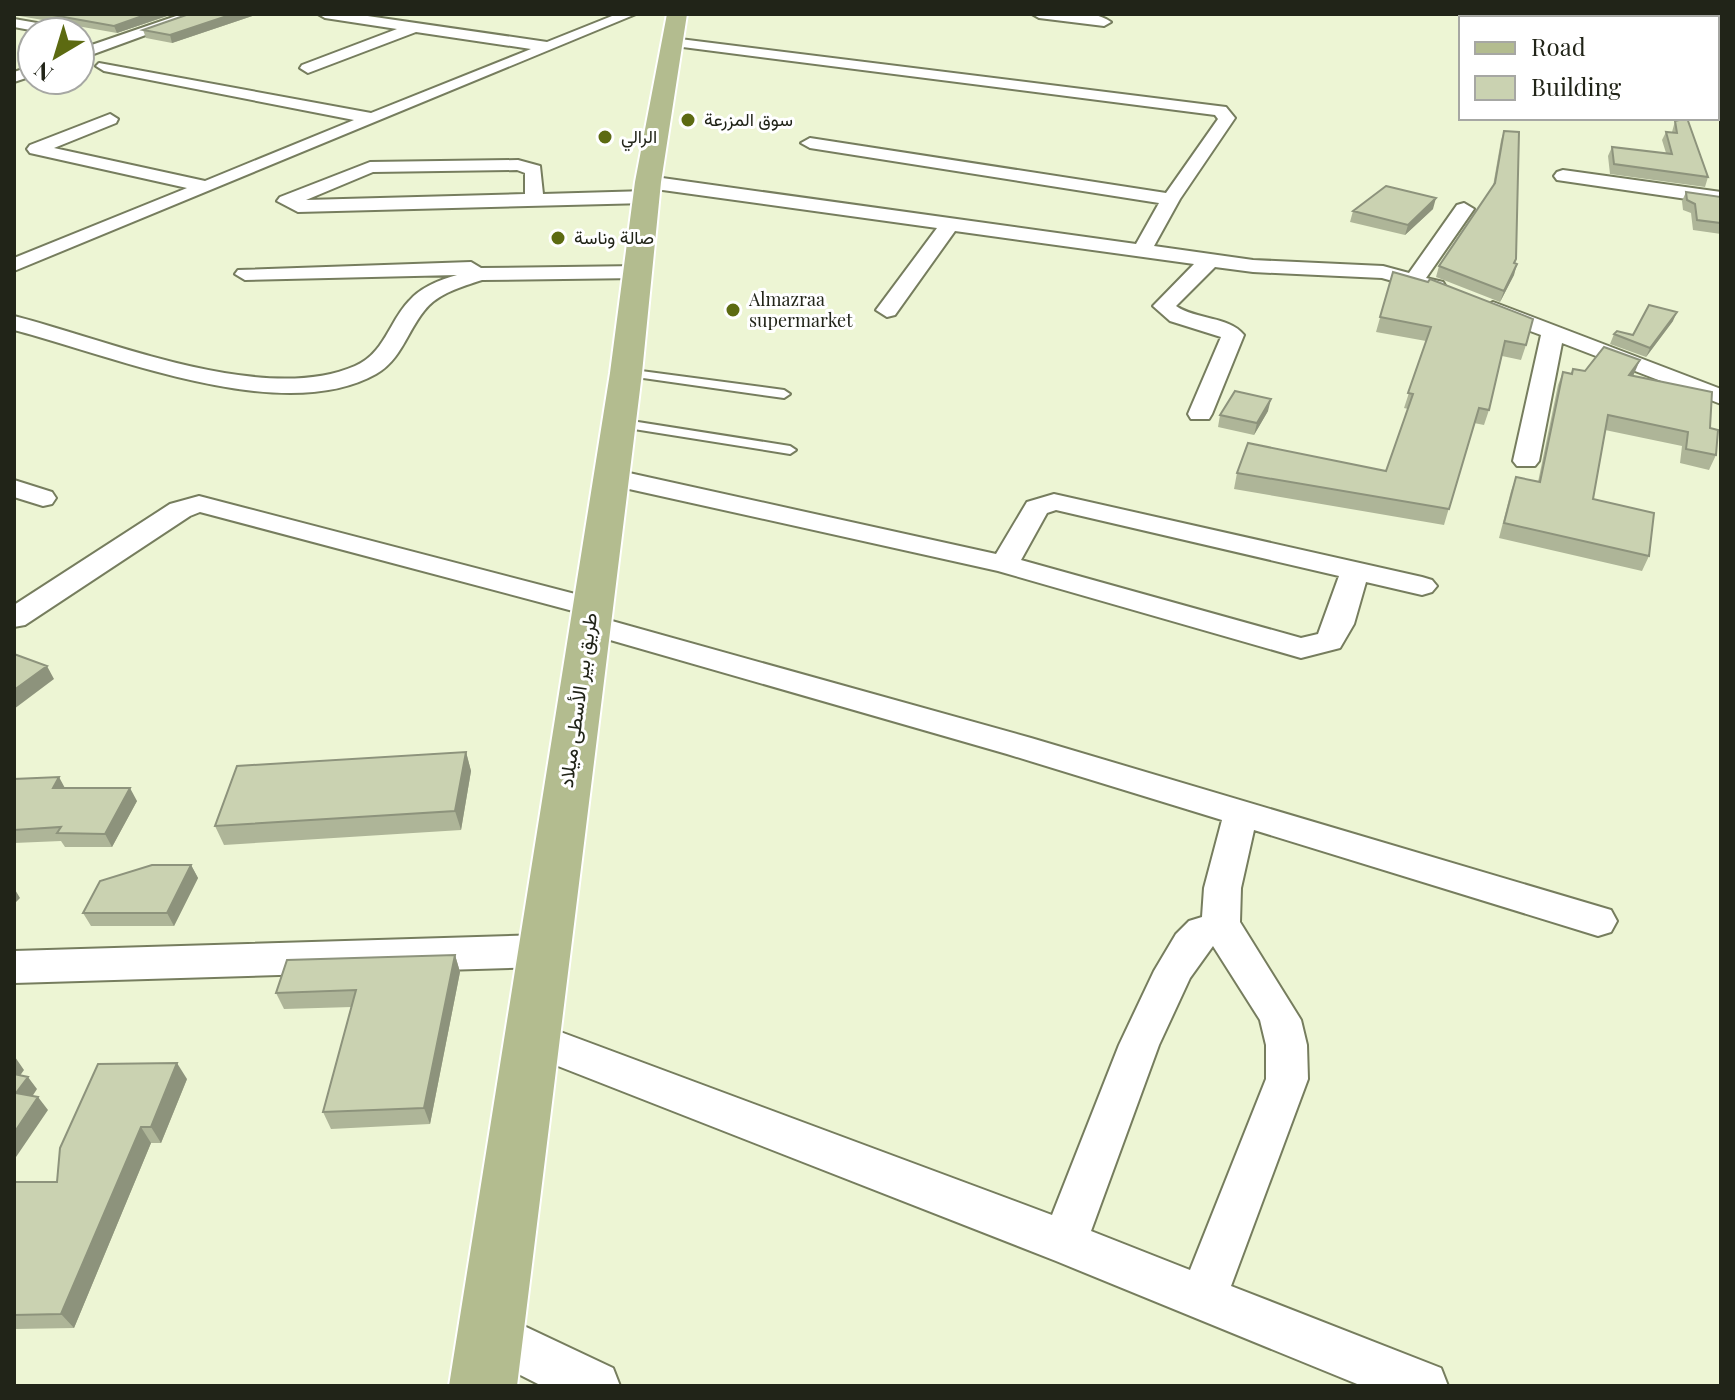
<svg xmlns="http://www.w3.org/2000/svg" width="1735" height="1400" font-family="'Playfair Display',Vazirmatn,serif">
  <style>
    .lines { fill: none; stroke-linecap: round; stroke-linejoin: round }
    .service-casing { stroke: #767d5e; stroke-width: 4 }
    .minor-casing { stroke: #767d5e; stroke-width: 4 }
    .primary-casing { stroke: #fff; stroke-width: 4 }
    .service { fill: #fff; fill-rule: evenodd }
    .minor { fill: #fff; fill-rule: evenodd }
    .primary { fill: #b3bc8f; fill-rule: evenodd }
    .wall { fill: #aeb598 }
    .shaded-wall { fill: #8d937c }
    .building { fill: #cad2b1; stroke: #8d937c; stroke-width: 2 }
    .poi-dot { fill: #5c6a11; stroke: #fff; stroke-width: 3 }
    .labels { text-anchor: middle; stroke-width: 6; stroke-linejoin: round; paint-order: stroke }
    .far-poi-label { font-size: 18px; fill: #212418; stroke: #fff; text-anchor: start }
    .street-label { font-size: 20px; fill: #212418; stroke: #fff }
  </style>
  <rect width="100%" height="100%" fill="#edf5d4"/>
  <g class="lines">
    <defs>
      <path id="service" d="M 626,369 L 784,390 L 790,394 L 784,398 L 622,375 L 620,373 Z
        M 619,419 L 790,446 L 796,450 L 790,454 L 615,426 L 613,423 Z"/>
      <path id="minor" d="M 182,14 L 203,14 L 80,59 L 80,49 Z
        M 318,14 L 354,14 L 547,42 L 617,14 L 636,14 L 14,271 L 14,258 L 187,188 L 30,153 L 27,149 L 30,145 L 110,114 L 118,119 L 116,123 L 54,148 L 205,181 L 354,120 L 104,71 L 96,66 L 99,63 L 371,113 L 531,49 L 416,32 L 308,73 L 300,68 L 302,65 L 397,29 L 325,18 Z
        M 1032,14 C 1054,14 1093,8 1111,22 L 1104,26 L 1039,18 Z
        M 14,19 L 66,28 L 73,32 L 41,32 L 14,27 Z
        M 672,38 L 1226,107 L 1235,118 L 1180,199 L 1154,246 L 1253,260 L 1383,266 L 1409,273 L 1457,205 L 1464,203 L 1474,209 L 1426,278 L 1443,282 L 1446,287 L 1435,293 L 1382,278 L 1253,272 L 1215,267 L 1176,306 C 1196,320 1229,316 1244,335 L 1212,414 L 1209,419 L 1191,419 L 1188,414 L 1221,337 L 1170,321 L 1153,306 L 1194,264 L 955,231 L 895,315 L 887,317 L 876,310 L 937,228 L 648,188 L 639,182 L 648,176 L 1136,244 L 1159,203 L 810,148 L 801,143 L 810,138 L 1166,193 L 1218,119 L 1215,115 L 667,45 L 667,39 Z
        M 32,66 L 32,76 L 14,82 L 14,72 Z
        M 518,160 L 540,166 L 543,194 L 647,191 L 656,197 L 647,203 L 298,212 L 277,201 L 280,197 L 370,162 ZM 517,170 L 525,173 L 525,194 L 306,200 L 373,172 Z
        M 1563,170 L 1721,192 L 1721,204 L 1557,180 L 1554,176 L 1557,172 Z
        M 471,262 L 481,268 L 639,266 L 649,272 L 639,278 L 482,280 C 461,287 438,293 424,311 C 407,332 401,360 376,374 C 282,427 111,355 14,330 L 14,316 C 108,340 263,406 355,366 C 384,354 389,322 409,301 C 421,287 439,280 457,275 L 245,280 L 235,274 L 238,270 Z
        M 1493,302 L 1721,389 L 1721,404 L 1562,343 L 1539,461 L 1535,466 L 1517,466 L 1513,461 L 1541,335 L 1485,314 L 1482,309 Z
        M 611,469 L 996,554 L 1027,502 L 1054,494 L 1422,577 L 1432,580 L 1437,586 L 1432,592 L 1422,595 L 1366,582 L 1354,624 L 1340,648 L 1301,658 L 998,571 L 602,483 L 598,477 L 602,471 ZM 1056,510 L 1339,576 L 1318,634 L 1301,638 L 1021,560 L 1047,513 Z
        M 14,480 L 52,492 L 56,498 L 52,504 L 43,506 L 14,497 Z
        M 199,496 L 602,601 L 607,607 L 602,613 L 594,616 L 1031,738 L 1611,910 L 1617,921 L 1611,932 L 1598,936 L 1254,830 L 1241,888 L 1240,922 L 1301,1020 L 1307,1045 L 1308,1079 L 1231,1286 L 1441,1368 L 1448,1386 L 1362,1386 L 1056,1261 L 517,1050 L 511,1038 L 517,1026 L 531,1021 L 1052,1215 L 1119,1045 L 1154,971 L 1176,934 L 1189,921 L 1202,917 L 1204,888 L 1222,820 L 1007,754 L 579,631 L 575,624 L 579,617 L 588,615 L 200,512 L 190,516 L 25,625 L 14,627 L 14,605 L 170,504 ZM 1213,946 L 1260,1020 L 1266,1045 L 1266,1079 L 1190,1270 L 1091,1231 L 1159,1045 L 1190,978 Z
        M 542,935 L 556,940 L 561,951 L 556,962 L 542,967 L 14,983 L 14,951 Z
        M 490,1310 L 613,1368 L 620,1386 L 542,1386 L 473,1351 L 466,1334 L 473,1317 Z"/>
      <path id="primary" d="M 667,14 L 687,14 L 661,182 L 642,373 L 517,1386 L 449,1386 L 610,373 L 635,182 Z"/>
    </defs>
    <use href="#service" class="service-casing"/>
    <use href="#minor" class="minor-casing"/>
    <use href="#primary" class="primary-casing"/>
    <use href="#service" class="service"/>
    <use href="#minor" class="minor"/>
    <use href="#primary" class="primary"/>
  </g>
  <path class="wall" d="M 14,14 L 173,14 L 117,33 L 14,15 Z
    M 189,14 L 258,14 L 172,43 L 146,38 L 143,30 Z
    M 1675,121 L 1708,177 L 1705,187 L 1610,174 L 1608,156 L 1612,147 L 1666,153 L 1662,140 L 1666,132 L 1672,132 Z
    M 1504,131 L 1515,264 L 1514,275 L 1500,302 L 1436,277 L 1439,266 L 1493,186 L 1501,140 Z
    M 1686,192 L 1721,197 L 1721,234 L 1693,230 L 1691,213 L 1683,210 L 1682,201 Z
    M 1433,209 L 1405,235 L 1350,222 L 1353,211 Z
    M 1393,272 L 1526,345 L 1521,360 L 1502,356 L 1489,410 L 1484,425 L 1474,423 L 1444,525 L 1234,489 L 1237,473 L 1386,471 L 1408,409 L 1404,408 L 1426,341 L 1376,332 Z
    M 1673,321 L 1646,357 L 1610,344 L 1614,334 L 1633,335 Z
    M 1573,369 L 1585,371 L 1634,374 L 1632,376 L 1710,428 L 1716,455 L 1709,470 L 1680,463 L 1682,446 L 1605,430 L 1593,499 L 1649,556 L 1642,571 L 1499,538 L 1511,491 L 1516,477 L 1538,482 L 1558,385 L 1563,372 L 1571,373 Z
    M 1268,411 L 1254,435 L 1218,427 L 1220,415 Z
    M 466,752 L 471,771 L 461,830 L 224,845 L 215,826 Z
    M 14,779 L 65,788 L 137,801 L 112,847 L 65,847 L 61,841 L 14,843 Z
    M 191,865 L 198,878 L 174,926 L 91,926 L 83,913 Z
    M 455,955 L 460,972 L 430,1124 L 331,1129 L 323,1112 L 352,1007 L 284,1009 L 276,993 Z
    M 187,1079 L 161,1143 L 151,1143 L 74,1328 L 14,1329 L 14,1182 L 57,1182 Z"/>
  <path class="shaded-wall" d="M 148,14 L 173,14 L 117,33 L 114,26 Z
    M 233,14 L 258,14 L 172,43 L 170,35 Z
    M 1436,198 L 1433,209 L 1405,235 L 1408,225 Z
    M 1517,264 L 1514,275 L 1500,302 L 1504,291 Z
    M 1677,312 L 1673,321 L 1646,357 L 1650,348 Z
    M 1640,360 L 1634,374 L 1623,389 L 1629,375 Z
    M 1271,399 L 1268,411 L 1254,435 L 1257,423 Z
    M 47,666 L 54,679 L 14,709 L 14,690 Z
    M 466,752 L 471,771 L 461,830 L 455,811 Z
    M 59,777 L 66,790 L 53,788 Z
    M 130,788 L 137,801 L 112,847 L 105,834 Z
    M 191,865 L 198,878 L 174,926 L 167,913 Z
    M 14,888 L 20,898 L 14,904 Z
    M 455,955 L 460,972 L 430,1124 L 424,1108 Z
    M 15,1057 L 24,1070 L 14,1084 L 14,1058 Z
    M 177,1063 L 187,1079 L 161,1143 L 151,1127 Z
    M 28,1077 L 37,1089 L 26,1106 L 16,1093 Z
    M 38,1097 L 48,1110 L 14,1160 L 14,1133 Z
    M 141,1127 L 151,1143 L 74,1328 L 61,1314 Z"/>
  <path class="building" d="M 47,14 L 148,14 L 114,26 Z
    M 189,14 L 233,14 L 170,35 L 143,30 Z
    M 1687,118 L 1708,177 L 1614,164 L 1612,147 L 1672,154 L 1666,132 L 1677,133 L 1675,121 Z
    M 1504,131 L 1519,132 L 1516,259 L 1514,263 L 1517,264 L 1504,291 L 1439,266 L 1495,183 Z
    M 1386,186 L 1436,198 L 1408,225 L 1353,211 Z
    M 1686,192 L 1721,197 L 1721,223 L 1697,220 L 1695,204 L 1687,200 Z
    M 1393,272 L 1428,282 L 1430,279 L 1533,319 L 1526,345 L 1505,341 L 1489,410 L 1479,408 L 1449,509 L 1237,473 L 1248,443 L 1386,471 L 1413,394 L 1408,393 L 1431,327 L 1380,317 Z
    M 1649,305 L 1677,312 L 1650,348 L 1614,334 L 1617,331 L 1633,335 Z
    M 1604,347 L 1640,360 L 1629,375 L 1712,392 L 1710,428 L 1718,430 L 1716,455 L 1686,449 L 1688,432 L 1608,415 L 1593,499 L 1654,513 L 1649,556 L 1504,523 L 1516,477 L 1540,482 L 1563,372 L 1572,374 L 1573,369 L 1585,371 Z
    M 1235,391 L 1271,399 L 1257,423 L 1220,415 Z
    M 14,654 L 47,666 L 14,690 Z
    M 466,752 L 455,811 L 215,826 L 237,766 Z
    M 59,777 L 53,788 L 130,788 L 105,834 L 57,833 L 61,827 L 14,830 L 14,779 Z
    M 152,865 L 191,865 L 167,913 L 83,913 L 100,881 Z
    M 455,955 L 424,1108 L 323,1112 L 356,990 L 276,993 L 287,960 Z
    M 177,1063 L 151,1127 L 141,1127 L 61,1314 L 14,1315 L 14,1182 L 57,1182 L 60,1148 L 98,1064 Z
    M 14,1074 L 28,1077 L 16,1093 L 38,1097 L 14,1133 Z"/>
  <g class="poi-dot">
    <circle cx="688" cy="120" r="8"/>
    <circle cx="605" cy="137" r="8"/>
    <circle cx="558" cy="238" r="8"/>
    <circle cx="733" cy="310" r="8"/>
  </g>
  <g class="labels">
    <g class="far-poi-label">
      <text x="704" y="126">سوق المزرعة</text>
      <text x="621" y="143">الرالي</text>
      <text x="574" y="244">صالة وناسة</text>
      <text x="749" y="306">Almazraa<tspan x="749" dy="21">supermarket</tspan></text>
    </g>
    <g class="street-label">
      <text transform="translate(578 700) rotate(-82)" y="7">طريق بير الأسطى ميلاد</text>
    </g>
  </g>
  <rect width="1735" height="1400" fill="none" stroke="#212418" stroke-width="32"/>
  <rect x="1459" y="16" width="260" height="104" fill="#ffffff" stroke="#a6a7a3" stroke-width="2"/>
  <rect x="1475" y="42" width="40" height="12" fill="#b3bc8f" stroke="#a6a7a3" stroke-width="2"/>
  <text x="1531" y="56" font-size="24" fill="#212418">Road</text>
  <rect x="1475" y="76" width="40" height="24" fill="#cad2b1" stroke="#a6a7a3" stroke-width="2"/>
  <text x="1531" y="96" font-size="24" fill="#212418">Building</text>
  <g transform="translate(56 56) rotate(218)"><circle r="38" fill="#ffffff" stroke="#a6a7a3" stroke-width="2"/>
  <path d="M0-6L14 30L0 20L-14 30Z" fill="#5c6a11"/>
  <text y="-12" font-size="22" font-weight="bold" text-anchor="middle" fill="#212418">N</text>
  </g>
</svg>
